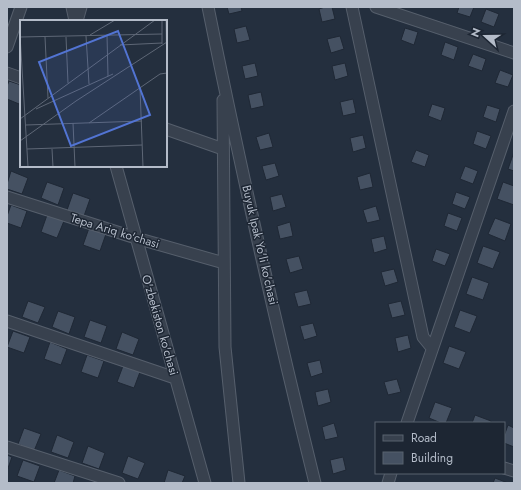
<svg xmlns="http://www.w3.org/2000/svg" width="521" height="490" font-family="Jost,sans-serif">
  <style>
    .building { fill: #455162; stroke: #1f2835 }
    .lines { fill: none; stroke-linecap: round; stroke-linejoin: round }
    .minor-casing { stroke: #565f6c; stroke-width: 13 }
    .minor { stroke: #38414e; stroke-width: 11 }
    .labels { text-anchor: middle; stroke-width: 3; stroke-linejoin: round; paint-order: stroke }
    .street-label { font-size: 12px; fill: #b4bcc9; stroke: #1d2633 }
    .inset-road { fill: none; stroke: #5e6776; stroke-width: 1 }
    .view { fill: #5274d3; fill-opacity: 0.15; stroke: #5274d3; stroke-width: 2 }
    .inset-edge { fill: none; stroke: #b4bcc9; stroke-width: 2 }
  </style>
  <rect width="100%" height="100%" fill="#242f3e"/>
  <path class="building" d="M 227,7 L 241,7 L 242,11 L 229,14 Z
    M 325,7 L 332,7 L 335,19 L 322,22 L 319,9 Z
    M 459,7 L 474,7 L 470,17 L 457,13 Z
    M 486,9 L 499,14 L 494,27 L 481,22 Z
    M 246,26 L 250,40 L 237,43 L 234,29 Z
    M 405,28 L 418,32 L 414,45 L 401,40 Z
    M 340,36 L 344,49 L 331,53 L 327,39 Z
    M 445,42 L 458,47 L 454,60 L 441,55 Z
    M 473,54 L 486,59 L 482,71 L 468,66 Z
    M 255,63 L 258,76 L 245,79 L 242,66 Z
    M 345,63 L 348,76 L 335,80 L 332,66 Z
    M 500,70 L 513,75 L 508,87 L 495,83 Z
    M 9,81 L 21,85 L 21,99 L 19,104 L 7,99 L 7,86 Z
    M 261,92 L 264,106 L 251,109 L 248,95 Z
    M 353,99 L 356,113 L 343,116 L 340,102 Z
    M 432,104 L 445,108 L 441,121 L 428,116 Z
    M 487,105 L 500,109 L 496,122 L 483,117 Z
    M 477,131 L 491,136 L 486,149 L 473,144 Z
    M 269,133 L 273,147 L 260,150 L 256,137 Z
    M 363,135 L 366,148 L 353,152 L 350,138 Z
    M 416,150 L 429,155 L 425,167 L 411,162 Z
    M 514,152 L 514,171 L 508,169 Z
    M 275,163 L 279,176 L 266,180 L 262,166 Z
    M 465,166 L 478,171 L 473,184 L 460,179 Z
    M 11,171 L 28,178 L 22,194 L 7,189 L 7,184 Z
    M 370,173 L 373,187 L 360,190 L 357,177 Z
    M 47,182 L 64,188 L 58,205 L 41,198 Z
    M 503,182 L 514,186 L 514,205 L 497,199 Z
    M 456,192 L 470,197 L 465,209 L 452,204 Z
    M 73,193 L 90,199 L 84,216 L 67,210 Z
    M 282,194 L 286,207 L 273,211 L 270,197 Z
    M 11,205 L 27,211 L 21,228 L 7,223 L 7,216 Z
    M 376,206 L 380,220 L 367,223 L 363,210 Z
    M 448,213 L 462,218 L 457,231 L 444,226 Z
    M 47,215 L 64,221 L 57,238 L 41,232 Z
    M 495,218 L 511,224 L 505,241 L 488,234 Z
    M 290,222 L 293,236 L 280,239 L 277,226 Z
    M 89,228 L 106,234 L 100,251 L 83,245 Z
    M 384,236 L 387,249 L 374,253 L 371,239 Z
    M 483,246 L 500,252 L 493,269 L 477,263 Z
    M 436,249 L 450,254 L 445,266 L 432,261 Z
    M 299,256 L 303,269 L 290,273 L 286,259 Z
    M 394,269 L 398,282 L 385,286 L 381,272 Z
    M 472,277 L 489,283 L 483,300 L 466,294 Z
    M 307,290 L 311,304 L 298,307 L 294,293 Z
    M 28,301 L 45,307 L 38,323 L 22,317 Z
    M 401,301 L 405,315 L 392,318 L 388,304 Z
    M 460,310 L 477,316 L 470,333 L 454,327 Z
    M 58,311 L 75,317 L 69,334 L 52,327 Z
    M 90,320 L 107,326 L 101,343 L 84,337 Z
    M 313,323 L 317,336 L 304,340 L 300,326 Z
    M 13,331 L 30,337 L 24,353 L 7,347 Z
    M 122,332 L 139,339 L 133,355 L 116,349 Z
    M 408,335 L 411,348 L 398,352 L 395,338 Z
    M 50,342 L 67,349 L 61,365 L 44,359 Z
    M 449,346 L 466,352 L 459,369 L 443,363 Z
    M 87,355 L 104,361 L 98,378 L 81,372 Z
    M 320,360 L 323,373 L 311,377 L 307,363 Z
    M 123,366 L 140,372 L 134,388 L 117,382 Z
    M 397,379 L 401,392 L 388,395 L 384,382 Z
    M 328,389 L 331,402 L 318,406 L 315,392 Z
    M 435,402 L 452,408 L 446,423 L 441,423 L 429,418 Z
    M 475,415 L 491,421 L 491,423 L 472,423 Z
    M 334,423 L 338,437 L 325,440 L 322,427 Z
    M 508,425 L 514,428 L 514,447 L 504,443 L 504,436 Z
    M 24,428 L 41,434 L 34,451 L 18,444 Z
    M 57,435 L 74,442 L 68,458 L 51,452 Z
    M 88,446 L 105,453 L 99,469 L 82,463 Z
    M 7,455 L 12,457 L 7,471 Z
    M 128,456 L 145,463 L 138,479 L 122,473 Z
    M 343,457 L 346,470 L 333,474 L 330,460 Z
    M 23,460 L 40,466 L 34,482 L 17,476 Z
    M 59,470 L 75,476 L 73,483 L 54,483 Z
    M 168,470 L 185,476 L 182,483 L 164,483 Z
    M 495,478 L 508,483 L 493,483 Z"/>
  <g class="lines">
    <defs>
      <path id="minor" d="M 72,7 L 75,21
        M 208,7 C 240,166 276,325 315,483
        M 352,7 L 423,337 L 432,348
        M 376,7 L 514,53
        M 77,21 L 81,7
        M 7,47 L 21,7
        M 7,73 L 21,78
        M 223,100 L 225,347 L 239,483
        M 166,129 L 223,149
        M 116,166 L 205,483
        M 7,197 L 136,238 L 224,263
        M 7,321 L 175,378
        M 407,423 L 514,111
        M 7,447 L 119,483
        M 504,468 L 514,471
        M 388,483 L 391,473"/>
    </defs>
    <use href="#minor" class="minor-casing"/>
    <use href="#minor" class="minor"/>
  </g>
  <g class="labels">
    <g class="street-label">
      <text transform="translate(115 231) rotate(17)" y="4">Tepa Ariq ko'chasi</text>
      <text transform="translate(260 245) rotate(77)" y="4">Buyuk Ipak Yo'li ko'chasi</text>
      <text transform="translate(160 325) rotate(74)" y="4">O'zbekiston ko'chasi</text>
    </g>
  </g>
  <g transform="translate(20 20)">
    <rect width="147" height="147" fill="#242f3e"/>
    <path class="inset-road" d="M 142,0 L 142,24M 146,0 L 147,54M 0,15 L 8,147M 70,15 L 95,0M 87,15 L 88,56M 66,16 L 69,64M 0,17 L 142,14M 25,17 L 28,78M 46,17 L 48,63M 100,25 L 142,23M 120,68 L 123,147M 16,89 L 93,54M 0,99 L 135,0M 53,103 L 55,147M 69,103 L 140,54 L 147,53M 6,105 L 122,101M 0,121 L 56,81 L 147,22M 7,129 L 122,125M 32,129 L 33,147"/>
    <path class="view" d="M 98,11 L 130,95 L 51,126 L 19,42 Z"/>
    <rect width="147" height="147" class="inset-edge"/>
  </g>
  <rect width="521" height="490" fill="none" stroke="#b4bcc9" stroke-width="16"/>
  <rect x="375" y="422" width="130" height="52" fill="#1d2633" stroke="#59626f"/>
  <rect x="383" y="435" width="20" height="6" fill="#38414e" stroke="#59626f"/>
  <text x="411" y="442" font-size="12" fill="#b4bcc9">Road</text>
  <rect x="383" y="452" width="20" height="12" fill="#455162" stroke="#59626f"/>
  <text x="411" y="462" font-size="12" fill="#b4bcc9">Building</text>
  <g transform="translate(485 36) rotate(291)" stroke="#1d2633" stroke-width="3" paint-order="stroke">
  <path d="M0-3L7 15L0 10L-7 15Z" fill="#b4bcc9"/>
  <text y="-6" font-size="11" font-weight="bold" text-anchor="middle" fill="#b4bcc9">N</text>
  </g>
</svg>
